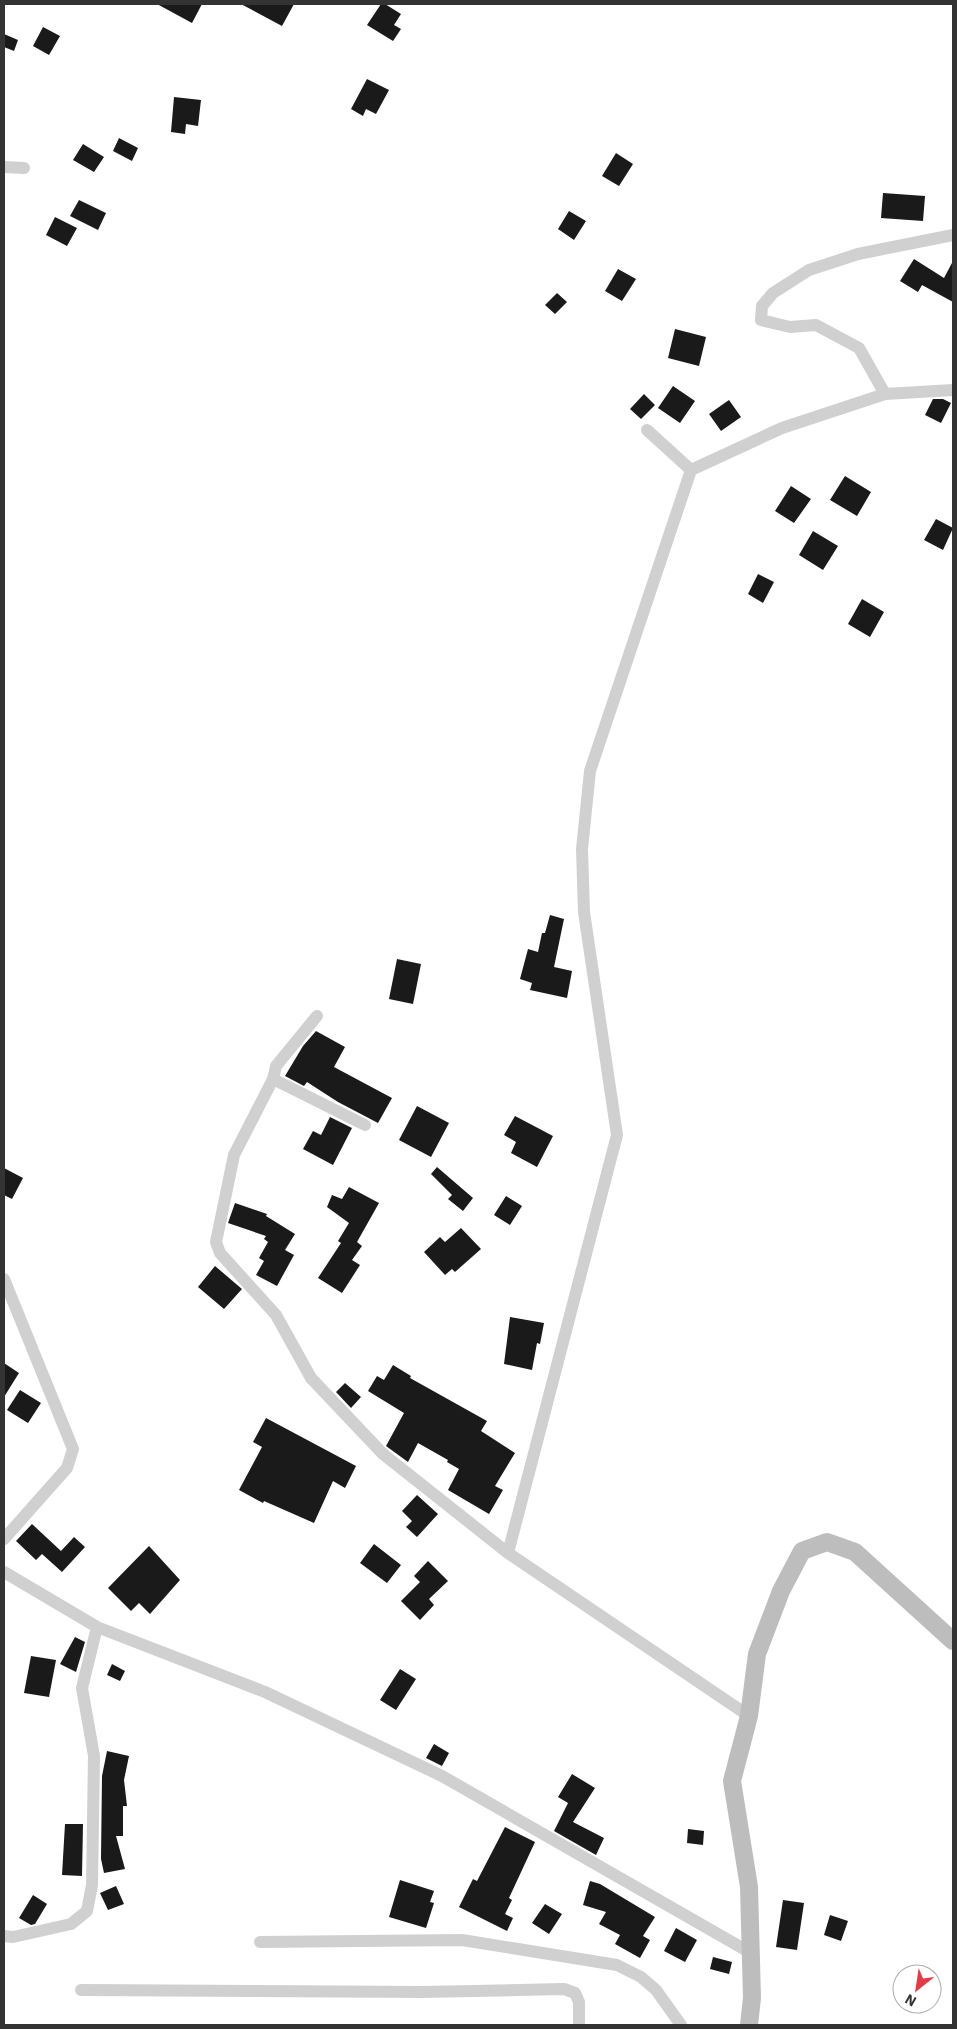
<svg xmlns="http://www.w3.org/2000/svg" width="957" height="2029" font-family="'IBM Plex Sans',sans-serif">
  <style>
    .building { fill: #1a1a1a }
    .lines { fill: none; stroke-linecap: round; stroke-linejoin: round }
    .minor { stroke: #d0d0d0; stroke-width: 12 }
    .secondary { stroke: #bdbdbd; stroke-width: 18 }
  </style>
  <rect width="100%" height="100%" fill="#fff"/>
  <path class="building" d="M 157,4 L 202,4 L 192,23 Z
    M 241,4 L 294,4 L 282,26 Z
    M 381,4 L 385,4 L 401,14 L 394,25 L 401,29 L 393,41 L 367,25 Z
    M 43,27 L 60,36 L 49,55 L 33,46 Z
    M 4,34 L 18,40 L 14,51 L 4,47 Z
    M 367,79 L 389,90 L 376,114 L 366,109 L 363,116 L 351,109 Z
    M 174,97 L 201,100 L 198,126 L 186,124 L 185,134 L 171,132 Z
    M 119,138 L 138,148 L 132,161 L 113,151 Z
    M 83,144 L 104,157 L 94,172 L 73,160 Z
    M 616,153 L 633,164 L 619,186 L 602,176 Z
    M 883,193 L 925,196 L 923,221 L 881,218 Z
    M 79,200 L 106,213 L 98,230 L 70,216 Z
    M 569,211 L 586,221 L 574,240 L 558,229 Z
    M 55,217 L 77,228 L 67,246 L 46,235 Z
    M 914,259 L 944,278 L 953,261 L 953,302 L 922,285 L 918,292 L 900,281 Z
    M 618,269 L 636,279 L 622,301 L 605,291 Z
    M 557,293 L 567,302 L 555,314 L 545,305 Z
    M 675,329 L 706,337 L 699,366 L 668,358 Z
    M 673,386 L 695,401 L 680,423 L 658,408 Z
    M 644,394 L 655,405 L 641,419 L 630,409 Z
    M 933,399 L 943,399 L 951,403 L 941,423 L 925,415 Z
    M 729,400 L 741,417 L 721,431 L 709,414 Z
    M 845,476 L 871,492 L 857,516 L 830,500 Z
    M 791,486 L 811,499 L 794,523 L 775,511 Z
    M 936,519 L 953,528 L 943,550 L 924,540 Z
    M 813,531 L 838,546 L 823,570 L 799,555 Z
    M 758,574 L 774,582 L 763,603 L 748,594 Z
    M 862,599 L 884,612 L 870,637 L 848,624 Z
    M 550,915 L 564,919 L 554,967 L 572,971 L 567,998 L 530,990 L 532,983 L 520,979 L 528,949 L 538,952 L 542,933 L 545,933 Z
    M 397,959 L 421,964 L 413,1004 L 389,999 Z
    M 316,1031 L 345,1047 L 334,1067 L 392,1098 L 378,1123 L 338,1102 L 307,1082 L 304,1086 L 285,1076 L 303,1046 Z
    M 417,1106 L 449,1123 L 431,1157 L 399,1140 Z
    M 515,1116 L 553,1136 L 537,1167 L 511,1153 L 516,1142 L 504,1135 Z
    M 330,1117 L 352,1128 L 333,1165 L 303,1149 L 313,1131 L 321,1135 Z
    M 437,1167 L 473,1198 L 463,1211 L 448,1199 L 452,1195 L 431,1174 Z
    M 4,1168 L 23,1178 L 12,1199 L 4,1195 Z
    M 349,1187 L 379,1203 L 357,1242 L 362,1246 L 352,1260 L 360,1265 L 342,1293 L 318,1278 L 341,1243 L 338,1241 L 349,1223 L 327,1207 L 332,1195 L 342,1199 Z
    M 506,1196 L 522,1206 L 510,1225 L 494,1215 Z
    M 235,1203 L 267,1214 L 266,1216 L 295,1234 L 285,1250 L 294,1255 L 277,1286 L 256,1275 L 264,1261 L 259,1258 L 268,1242 L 264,1239 L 266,1236 L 228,1223 Z
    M 461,1228 L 481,1249 L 455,1272 L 452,1269 L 445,1275 L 424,1252 L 440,1237 L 445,1242 Z
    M 215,1266 L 242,1289 L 224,1309 L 198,1287 Z
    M 510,1317 L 544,1323 L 540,1344 L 537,1343 L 532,1370 L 504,1364 Z
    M 4,1363 L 19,1373 L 4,1397 Z
    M 393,1365 L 411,1376 L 410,1378 L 487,1421 L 481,1431 L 515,1453 L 495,1486 L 503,1490 L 489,1514 L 448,1490 L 459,1469 L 447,1462 L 448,1460 L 418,1443 L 408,1462 L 386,1446 L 404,1413 L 368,1391 L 377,1376 L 384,1380 Z
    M 345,1383 L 361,1397 L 351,1408 L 336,1392 Z
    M 20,1390 L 41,1403 L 28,1423 L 7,1410 Z
    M 266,1418 L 356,1466 L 345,1488 L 333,1481 L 314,1523 L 264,1501 L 263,1503 L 239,1490 L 262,1447 L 253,1442 Z
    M 417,1495 L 438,1514 L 417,1537 L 406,1527 L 412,1521 L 402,1511 Z
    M 32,1524 L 61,1551 L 74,1537 L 85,1547 L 62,1572 L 42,1554 L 36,1560 L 16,1541 Z
    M 374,1544 L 401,1565 L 387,1583 L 360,1563 Z
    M 149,1546 L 180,1580 L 150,1614 L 139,1603 L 131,1611 L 108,1588 Z
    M 428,1561 L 448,1581 L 429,1599 L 434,1605 L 420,1620 L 401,1601 L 420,1582 L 414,1576 Z
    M 75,1637 L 85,1642 L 76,1672 L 60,1664 Z
    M 31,1656 L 56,1660 L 49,1697 L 24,1693 Z
    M 112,1664 L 125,1671 L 120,1681 L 107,1675 Z
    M 400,1669 L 416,1679 L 396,1710 L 380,1700 Z
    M 434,1744 L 449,1753 L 442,1766 L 426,1758 Z
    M 107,1751 L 129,1756 L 124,1780 L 127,1806 L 123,1806 L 123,1836 L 116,1836 L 125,1869 L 104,1873 L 101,1859 L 102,1776 Z
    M 572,1774 L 595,1788 L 573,1822 L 604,1838 L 596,1855 L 554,1831 L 568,1803 L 558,1797 Z
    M 65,1824 L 83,1824 L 82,1876 L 62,1875 Z
    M 505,1827 L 535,1842 L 509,1898 L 512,1900 L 505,1914 L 513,1918 L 507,1931 L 459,1907 L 473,1879 L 477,1881 Z
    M 688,1829 L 704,1831 L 703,1845 L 687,1843 Z
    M 400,1880 L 434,1891 L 430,1902 L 434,1903 L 426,1928 L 389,1917 Z
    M 590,1881 L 600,1884 L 655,1917 L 643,1936 L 650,1940 L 640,1958 L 615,1944 L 620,1935 L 599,1924 L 606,1912 L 583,1905 Z
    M 116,1886 L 124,1904 L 108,1910 L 100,1893 Z
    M 33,1895 L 47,1904 L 35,1924 L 31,1925 L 19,1918 Z
    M 783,1900 L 804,1903 L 797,1950 L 776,1947 Z
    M 545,1904 L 562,1914 L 549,1934 L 532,1923 Z
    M 830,1915 L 848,1921 L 841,1941 L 824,1935 Z
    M 676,1928 L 697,1940 L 685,1962 L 664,1951 Z
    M 713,1957 L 732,1962 L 729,1974 L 710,1969 Z"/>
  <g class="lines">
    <path class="minor" d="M 4,167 L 24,168
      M 885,394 L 859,348 L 816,325 L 790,327 L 761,320 L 762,306 L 773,293 L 809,270 L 858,254 L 953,235
      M 647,430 L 691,470
      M 317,1016 L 276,1066 L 273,1079 L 234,1155 L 216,1242 L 220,1253 L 276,1315 L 311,1378 L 383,1454 L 508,1553 L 749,1716
      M 273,1079 L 365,1125
      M 4,1279 L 73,1449 L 67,1468 L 4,1539
      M 508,1553 L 617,1135 L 584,912 L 582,849 L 590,771 L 691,470 L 782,428 L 885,394 L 953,390
      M 4,1572 L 97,1627 L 265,1692 L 442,1776 L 751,1953
      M 4,1936 L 13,1937 L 71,1924 L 87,1911 L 92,1885 L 94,1756 L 82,1688 L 97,1627
      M 260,1942 L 462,1940 L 617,1965 L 641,1977 L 656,1990 L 681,2025
      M 81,1990 L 423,1992 L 564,1989 L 575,1993 L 579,2002 L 579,2025"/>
    <path class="secondary" d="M 749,2025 L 752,1998 L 749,1887 L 732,1781 L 749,1716 L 757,1654 L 781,1591 L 802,1551 L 827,1542 L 855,1552 L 953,1641"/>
  </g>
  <rect width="957" height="2029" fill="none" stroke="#333333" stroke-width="10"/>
  <g transform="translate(917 1989) rotate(210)"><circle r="24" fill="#ffffff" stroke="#adadad"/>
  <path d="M0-4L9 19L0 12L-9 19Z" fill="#e63946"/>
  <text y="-8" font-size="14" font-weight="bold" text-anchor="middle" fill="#333333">N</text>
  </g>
</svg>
